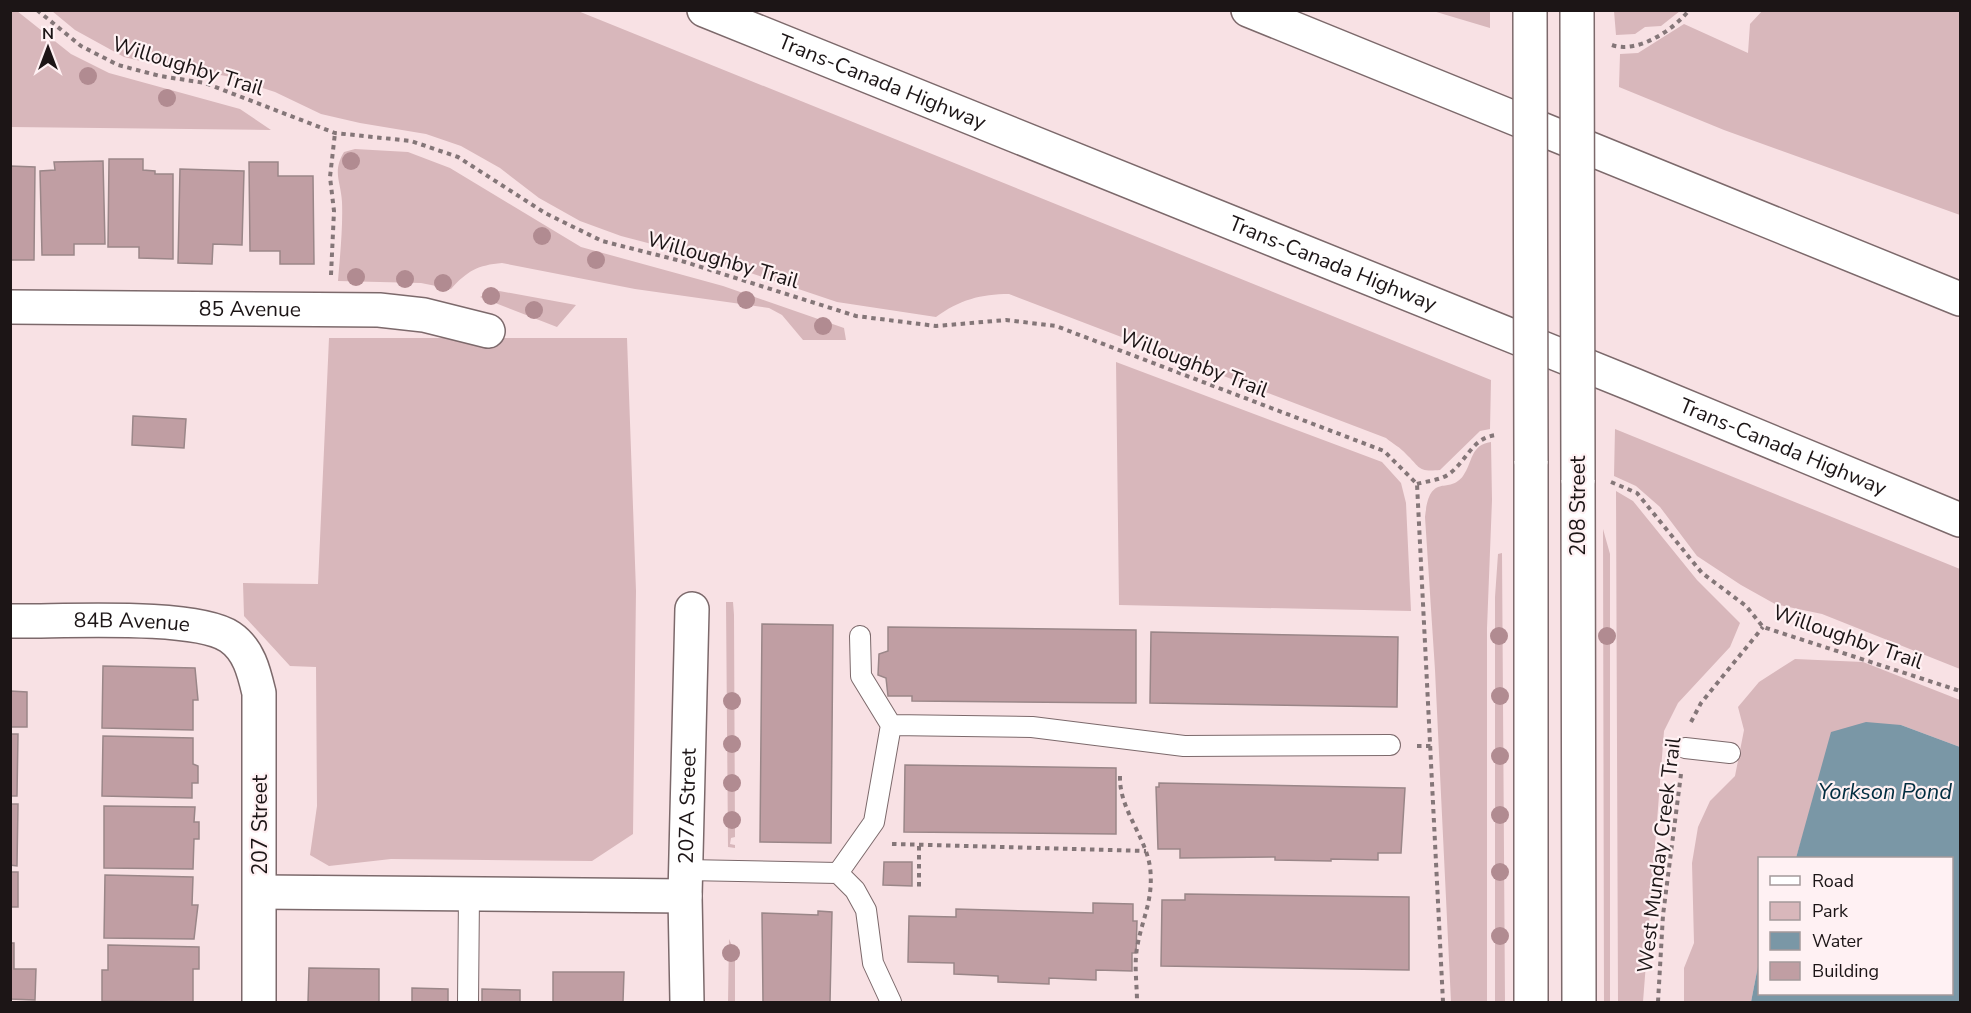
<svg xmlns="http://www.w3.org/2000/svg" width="1971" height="1013" font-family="'Nunito Sans',sans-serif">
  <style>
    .green { fill: #d8b7bb }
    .water { fill: #7a97a6 }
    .building { fill: #c09ea3; stroke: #9a8688; stroke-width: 1.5 }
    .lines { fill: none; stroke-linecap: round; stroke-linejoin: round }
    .lane-casing { stroke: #7c696b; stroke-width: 22 }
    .street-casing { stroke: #7c696b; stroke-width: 36 }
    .secondary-casing { stroke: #7c696b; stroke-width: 36 }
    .highway-casing { stroke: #7c696b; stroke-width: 36 }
    .path { stroke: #847678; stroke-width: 4; stroke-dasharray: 4.5 4.5; stroke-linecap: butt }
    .lane { stroke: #fff; stroke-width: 20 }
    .street { stroke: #fff; stroke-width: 33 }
    .secondary { stroke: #fff; stroke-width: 33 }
    .highway { stroke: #fff; stroke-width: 33 }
    .secondary-bridge-casing { stroke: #7c696b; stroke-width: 36; stroke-linecap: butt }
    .secondary-bridge { stroke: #fff; stroke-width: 33 }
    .tree { fill: #b18b91 }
    .labels { text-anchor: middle; stroke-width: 4.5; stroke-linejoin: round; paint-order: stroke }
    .street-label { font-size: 21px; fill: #1c1516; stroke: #fff1f3 }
    .water-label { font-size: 22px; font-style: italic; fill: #012d40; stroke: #fff1f3 }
  </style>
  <rect width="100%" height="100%" fill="#f8e1e4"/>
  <path class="green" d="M 1763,10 L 1960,11 L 1960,215 L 1724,130 L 1619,87 L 1620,54 L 1638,53 L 1684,24 L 1748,53 L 1750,24 Z
    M 17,11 L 71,54 L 109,73 L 240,109 L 271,130 L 11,127 L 11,11 Z
    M 52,11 L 578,11 L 1491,380 L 1490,429 L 1480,431 L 1440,470 C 1417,472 1421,468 1406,454 C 1401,448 1392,443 1386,438 L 1009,294 C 981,294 959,300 936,317 L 837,302 L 709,259 L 621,236 L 580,221 L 539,198 L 500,168 L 461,146 L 426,134 L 360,123 L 321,114 L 275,92 L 226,76 L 153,64 L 124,57 L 75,30 Z
    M 1433,11 L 1490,11 L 1490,28 Z
    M 1614,11 L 1614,10 L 1680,11 L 1661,26 L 1645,27 L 1635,34 L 1616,35 Z
    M 355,149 L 408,152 L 450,168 L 581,247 L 723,286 L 844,328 L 846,340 L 803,340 L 782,315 L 769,308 L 635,289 L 502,263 C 478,265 467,271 451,289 L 421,283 L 338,281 C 340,255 343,228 342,202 C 341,182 332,172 344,152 Z
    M 494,290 L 576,305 L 557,327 L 480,297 Z
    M 329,338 L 627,338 L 636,591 L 633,834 L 592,861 L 391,859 L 329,866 L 310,855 L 317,806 L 316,667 L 290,666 L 244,616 L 243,583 L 318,584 Z
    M 1116,362 L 1382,462 L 1401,483 L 1406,503 L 1411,611 L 1119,605 Z
    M 1615,429 L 1960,569 L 1960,669 L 1822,614 L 1775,604 L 1741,585 L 1697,556 L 1660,507 L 1636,486 L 1614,476 Z
    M 1491,442 L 1492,500 L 1487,628 L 1487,1002 L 1451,1002 L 1435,670 L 1425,517 C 1430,470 1448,496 1463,476 C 1473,462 1470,445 1491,442 Z
    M 1616,491 L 1633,501 L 1697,580 L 1740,623 L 1730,647 L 1678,703 L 1664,731 L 1643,1002 L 1618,1002 Z
    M 1603,529 L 1610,554 L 1610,1002 L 1604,1002 Z
    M 1502,553 L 1505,1002 L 1495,1002 L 1495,597 L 1498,554 Z
    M 726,602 L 733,602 L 734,615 L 735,837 L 731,838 L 730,844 L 735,845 L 735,848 L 728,847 Z
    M 1795,659 L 1863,662 L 1960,700 L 1960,747 L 1901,725 L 1803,835 L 1796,858 L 1760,858 L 1759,961 L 1751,1002 L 1684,1002 L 1684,968 L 1694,943 L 1692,863 L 1698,827 L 1710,801 L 1735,776 L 1744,730 L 1738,707 L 1759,682 Z
    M 729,939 L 735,952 L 735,1002 L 728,1002 Z"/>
  <path class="water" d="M 1866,722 L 1901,725 L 1960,747 L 1960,1002 L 1751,1002 L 1759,961 L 1760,994 L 1952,994 L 1952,858 L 1796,858 L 1831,732 Z"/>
  <path class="building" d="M 109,159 L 143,159 L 143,170 L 155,171 L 155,174 L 173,174 L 173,259 L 139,258 L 139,247 L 108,247 Z
    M 103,161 L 105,244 L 74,244 L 74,255 L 42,255 L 40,171 L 55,170 L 54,162 Z
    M 249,162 L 278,162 L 278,176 L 313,176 L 314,264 L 280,264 L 280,251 L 250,251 Z
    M 10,166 L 35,167 L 34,260 L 10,260 Z
    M 180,169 L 244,171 L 242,245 L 213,244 L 212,264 L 178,263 Z
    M 133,416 L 186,419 L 184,448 L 132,445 Z
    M 762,624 L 833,625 L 831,843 L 760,842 Z
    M 888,627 L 1136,630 L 1136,703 L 912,701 L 912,696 L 888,696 L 886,678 L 878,675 L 879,654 L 888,651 Z
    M 1151,632 L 1398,637 L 1397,707 L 1150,703 Z
    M 103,666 L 195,668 L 198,700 L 193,700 L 193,730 L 102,728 Z
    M 10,691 L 27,692 L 27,727 L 10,727 Z
    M 10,734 L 18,734 L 17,796 L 10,796 Z
    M 103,736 L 193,738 L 193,764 L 198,766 L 198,783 L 192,783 L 192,798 L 102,796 Z
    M 905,765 L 1116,768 L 1116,834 L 904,832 Z
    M 1159,783 L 1405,788 L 1401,853 L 1378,853 L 1378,860 L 1331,859 L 1331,861 L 1275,860 L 1275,857 L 1180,858 L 1180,849 L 1158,849 L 1156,787 L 1159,787 Z
    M 10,804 L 18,804 L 17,866 L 10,865 Z
    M 104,806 L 195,807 L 194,822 L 199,822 L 199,839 L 194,839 L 193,869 L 104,868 Z
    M 884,862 L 912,862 L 912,886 L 883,885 Z
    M 10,872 L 18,872 L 18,907 L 10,907 Z
    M 105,875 L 193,877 L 192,905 L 198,905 L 194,939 L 104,938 Z
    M 1185,894 L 1409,897 L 1409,970 L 1161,966 L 1162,900 L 1185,900 Z
    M 1093,903 L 1133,904 L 1133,921 L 1137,921 L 1136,953 L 1132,953 L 1132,971 L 1096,970 L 1096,980 L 1049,978 L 1049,984 L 998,982 L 998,976 L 954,974 L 954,963 L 908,962 L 909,916 L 956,917 L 956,909 L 1093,913 Z
    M 818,911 L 832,912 L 830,1002 L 763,1002 L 762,913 L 818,915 Z
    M 10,943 L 14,943 L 14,969 L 36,969 L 35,1000 L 10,999 Z
    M 108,945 L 199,947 L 199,969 L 193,969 L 193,1002 L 102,1001 L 102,970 L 108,970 Z
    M 309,968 L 379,969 L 379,1002 L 308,1002 Z
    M 553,972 L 624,972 L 623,1002 L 553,1002 Z
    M 412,988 L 448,989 L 448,1002 L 412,1002 Z
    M 482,989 L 520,990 L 520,1002 L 482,1002 Z"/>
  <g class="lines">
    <defs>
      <path id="lane" d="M 860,636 L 861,676 L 891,725 L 874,822 L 838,873 L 855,890 L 866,910 L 873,963 L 891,1002
        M 891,725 L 1032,727 L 1184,746 L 1390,745
        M 1685,748 L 1730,753
        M 686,870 L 838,873
        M 468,1002 L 469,894"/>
      <g id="street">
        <path id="s1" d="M 10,307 L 379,310 L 424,315 L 488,331"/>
        <path id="s2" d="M 10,621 C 58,622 195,613 230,637 C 249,650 254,672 259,693 L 259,1002"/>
        <path d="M 260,892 L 685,896"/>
        <path id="s3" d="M 687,1002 L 685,896 L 692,609"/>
      </g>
      <path id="secondary" d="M 1531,461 L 1531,1002
        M 1578,480 L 1579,1002"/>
      <g id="highway">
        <path id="s4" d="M 704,10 L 1634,385 L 1960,520"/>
        <path d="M 1248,10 L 1960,299"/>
      </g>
    </defs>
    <use href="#lane" class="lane-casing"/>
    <use href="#street" class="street-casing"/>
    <use href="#secondary" class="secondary-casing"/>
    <use href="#highway" class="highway-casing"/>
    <path class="path" d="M 37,10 L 81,46 L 118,65 L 160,76 L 205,83 L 335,133 L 411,141 L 458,157 L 545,213 L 602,241 L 685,262 L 856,316 L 936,326 L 1006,320 L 1056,326 L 1384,451 L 1417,484 L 1443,1002
      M 1612,45 C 1637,54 1674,30 1689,10
      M 331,275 L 334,211 L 330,177 L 335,133
      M 1611,482 L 1637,493 L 1702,573 L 1746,606 L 1763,627 L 1960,691
      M 1417,484 C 1427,481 1441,480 1449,474 C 1467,461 1472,437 1497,435
      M 1691,722 L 1701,703 L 1763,627
      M 1417,746 L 1431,746
      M 1120,776 C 1119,809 1145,835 1150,867 C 1154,900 1142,918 1137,948 C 1134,966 1137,984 1137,1002
      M 892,844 L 1146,851
      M 919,846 L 919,889
      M 1658,1002 L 1663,915 L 1681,774"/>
    <use href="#lane" class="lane"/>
    <use href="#street" class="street"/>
    <use href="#secondary" class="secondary"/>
    <use href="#highway" class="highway"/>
    <defs>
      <path id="secondary-bridge" d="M 1530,10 L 1531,461
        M 1577,10 L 1578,480"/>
    </defs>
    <use href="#secondary-bridge" class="secondary-bridge-casing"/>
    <use href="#secondary-bridge" class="secondary-bridge"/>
  </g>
  <g class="tree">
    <circle cx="88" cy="76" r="9"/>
    <circle cx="167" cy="98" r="9"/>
    <circle cx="351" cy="161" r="9"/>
    <circle cx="542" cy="236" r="9"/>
    <circle cx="596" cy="260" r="9"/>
    <circle cx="356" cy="277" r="9"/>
    <circle cx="405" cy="279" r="9"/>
    <circle cx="443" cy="283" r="9"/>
    <circle cx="491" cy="296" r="9"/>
    <circle cx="746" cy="300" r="9"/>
    <circle cx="534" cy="310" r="9"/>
    <circle cx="823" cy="326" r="9"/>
    <circle cx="1499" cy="636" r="9"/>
    <circle cx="1607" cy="636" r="9"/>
    <circle cx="1500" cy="696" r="9"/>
    <circle cx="732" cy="701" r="9"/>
    <circle cx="732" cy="744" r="9"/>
    <circle cx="1500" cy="756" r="9"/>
    <circle cx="732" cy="783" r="9"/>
    <circle cx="1500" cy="815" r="9"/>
    <circle cx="732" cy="820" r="9"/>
    <circle cx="1500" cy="872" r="9"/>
    <circle cx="1500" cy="936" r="9"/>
    <circle cx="731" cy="953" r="9"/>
  </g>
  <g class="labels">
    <g class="street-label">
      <text transform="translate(188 66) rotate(17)" y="7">Willoughby Trail</text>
      <text dy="7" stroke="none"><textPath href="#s4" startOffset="192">Trans-Canada Highway</textPath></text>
      <text transform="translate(723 260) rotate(16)" y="7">Willoughby Trail</text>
      <text dy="7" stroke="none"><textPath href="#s4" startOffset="678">Trans-Canada Highway</textPath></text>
      <text dy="7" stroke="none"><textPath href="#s1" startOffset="240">85 Avenue</textPath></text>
      <text transform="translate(1194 363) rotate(21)" y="7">Willoughby Trail</text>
      <text dy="7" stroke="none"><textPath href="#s4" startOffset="1164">Trans-Canada Highway</textPath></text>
      <text transform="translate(1578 506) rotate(-90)" y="7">208 Street</text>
      <text dy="7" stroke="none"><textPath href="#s2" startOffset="122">84B Avenue</textPath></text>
      <text transform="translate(1848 637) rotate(19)" y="7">Willoughby Trail</text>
      <text dy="7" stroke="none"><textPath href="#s3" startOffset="196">207A Street</textPath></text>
      <text transform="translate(260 825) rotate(-90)" y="7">207 Street</text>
      <text transform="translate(1659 855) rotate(-83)" y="7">West Munday Creek Trail</text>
    </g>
    <g class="water-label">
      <text x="1885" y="799">Yorkson Pond</text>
    </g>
  </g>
  <rect width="1971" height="1013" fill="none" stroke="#1c1516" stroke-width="24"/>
  <rect x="1758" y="857" width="195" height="138" fill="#fff1f3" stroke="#a4999b" stroke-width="1.5"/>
  <rect x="1770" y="876" width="30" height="9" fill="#ffffff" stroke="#a4999b" stroke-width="1.5"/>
  <text x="1812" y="887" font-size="18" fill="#1c1516">Road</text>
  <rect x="1770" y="902" width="30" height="18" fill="#d8b7bb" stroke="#a4999b" stroke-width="1.5"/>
  <text x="1812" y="917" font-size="18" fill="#1c1516">Park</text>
  <rect x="1770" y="932" width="30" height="18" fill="#7a97a6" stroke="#a4999b" stroke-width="1.5"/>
  <text x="1812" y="947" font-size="18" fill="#1c1516">Water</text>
  <rect x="1770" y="962" width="30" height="18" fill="#c09ea3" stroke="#a4999b" stroke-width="1.5"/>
  <text x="1812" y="977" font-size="18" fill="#1c1516">Building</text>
  <g transform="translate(48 48)" stroke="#fff1f3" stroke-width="4.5" paint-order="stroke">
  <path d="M0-4.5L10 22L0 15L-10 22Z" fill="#1c1516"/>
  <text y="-9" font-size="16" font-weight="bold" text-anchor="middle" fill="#1c1516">N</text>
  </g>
</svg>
